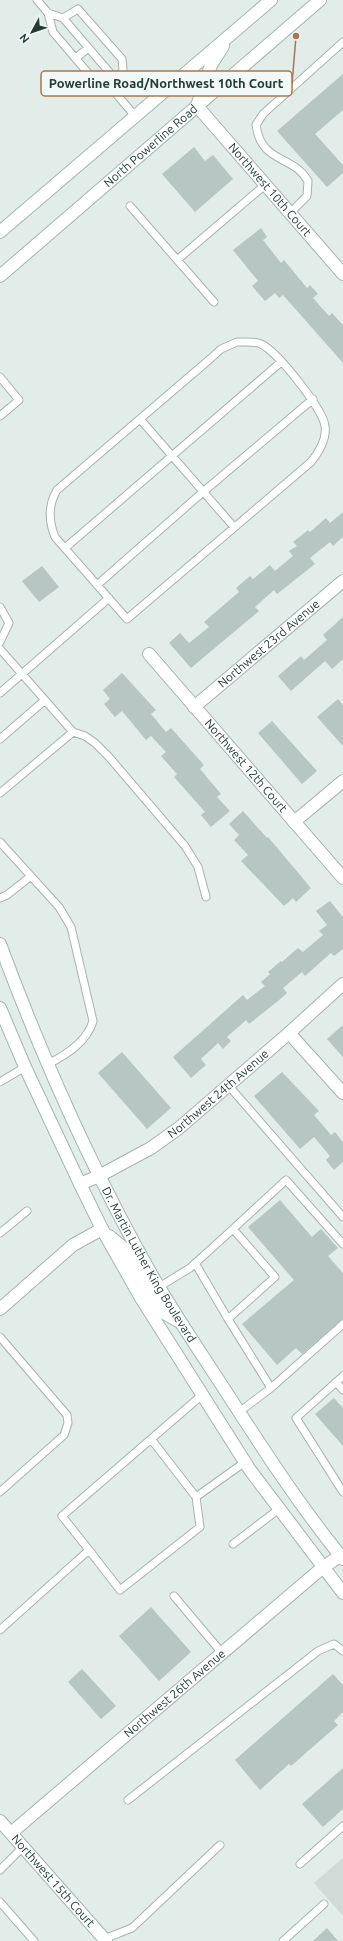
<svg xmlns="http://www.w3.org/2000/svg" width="343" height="1941" font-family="Ubuntu,sans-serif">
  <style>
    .built { fill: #d0dbd8 }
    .building { fill: #b7c6c2 }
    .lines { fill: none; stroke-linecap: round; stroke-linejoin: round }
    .lane-casing { stroke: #a5b4b1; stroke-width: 9 }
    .street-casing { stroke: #a5b4b1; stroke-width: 14 }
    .secondary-casing { stroke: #a0b7b2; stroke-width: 14 }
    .lane { stroke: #fff; stroke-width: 7 }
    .street { stroke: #fff; stroke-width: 12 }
    .secondary { stroke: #fff; stroke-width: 12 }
    .labels { text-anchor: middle; stroke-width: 3; stroke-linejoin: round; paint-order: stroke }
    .street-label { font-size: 12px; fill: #223c39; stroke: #f2f8f6 }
    .leader { fill: none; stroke: #a77750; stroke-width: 1.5 }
    .callout-dot { fill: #a77750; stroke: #f2f8f6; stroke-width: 1.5 }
    .callout { fill: #f2f8f6; stroke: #a77750; stroke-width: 1.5 }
    .callout-label { font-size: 13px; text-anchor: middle; font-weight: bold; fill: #223c39 }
  </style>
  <rect width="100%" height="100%" fill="#e2ece9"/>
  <path class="built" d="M 343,1858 L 343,1916 L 314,1883 Z"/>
  <path class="building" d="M 343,74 L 343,110 L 315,134 L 343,165 L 343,173 L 327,187 L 277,131 Z
    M 194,147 L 205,161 L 213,155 L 233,179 L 195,212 L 162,174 Z
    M 261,228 L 267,237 L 263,240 L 281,263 L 284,260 L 307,288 L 310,285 L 318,294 L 313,298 L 329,316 L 332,313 L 343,325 L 343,363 L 283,295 L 279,298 L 275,293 L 265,301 L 252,286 L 258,281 L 233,250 Z
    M 343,512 L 343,537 L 333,546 L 330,542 L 310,558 L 315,564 L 277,594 L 274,590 L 255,607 L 259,611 L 191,668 L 169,643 L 180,633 L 189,643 L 209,627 L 204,622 L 239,592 L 236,588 L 250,576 L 253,579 L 270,565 L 275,571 L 293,556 L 289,551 L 297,546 L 293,542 L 308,530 L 310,532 L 326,518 L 330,523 Z
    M 42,566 L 59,587 L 39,602 L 22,581 Z
    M 343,617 L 343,659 L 332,669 L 325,661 L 291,691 L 278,676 L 301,656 L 304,660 L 327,640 L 323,635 Z
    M 122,673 L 156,710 L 151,714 L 166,732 L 171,728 L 204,765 L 200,769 L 221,794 L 217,797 L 230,811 L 211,827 L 201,815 L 205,812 L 174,777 L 177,774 L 161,756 L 166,752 L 151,736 L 146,740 L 122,711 L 115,717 L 104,704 L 110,699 L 103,690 Z
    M 338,699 L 343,705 L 343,746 L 317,717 Z
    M 272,721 L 317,771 L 302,784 L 258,733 Z
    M 243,811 L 267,838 L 268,837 L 311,888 L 296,902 L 293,898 L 284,906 L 241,861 L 248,855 L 234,840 L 239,835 L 229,824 Z
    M 330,901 L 343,917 L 343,949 L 334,956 L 331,953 L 305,976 L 302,972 L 283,988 L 287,993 L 278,1001 L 249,1024 L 246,1020 L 227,1037 L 231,1041 L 223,1049 L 218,1043 L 201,1059 L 206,1065 L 191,1078 L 173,1057 L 243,995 L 247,1000 L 265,986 L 261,982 L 270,974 L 268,972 L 281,961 L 282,962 L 298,948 L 303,952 L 323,935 L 319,931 L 327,925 L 316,911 Z
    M 343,1025 L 343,1057 L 327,1039 Z
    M 122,1052 L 171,1108 L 147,1129 L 98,1073 Z
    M 282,1072 L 319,1111 L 314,1115 L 331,1135 L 335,1132 L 343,1142 L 343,1162 L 334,1170 L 326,1160 L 330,1156 L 314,1137 L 300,1149 L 254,1096 Z
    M 280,1200 L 312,1237 L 321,1229 L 338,1248 L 328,1256 L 343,1273 L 343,1319 L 302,1354 L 296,1348 L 277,1365 L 242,1324 L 294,1280 L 248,1227 Z
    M 334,1398 L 343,1408 L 343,1446 L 315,1414 Z
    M 151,1607 L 191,1652 L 159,1681 L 119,1636 Z
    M 82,1669 L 116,1706 L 101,1719 L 68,1682 Z
    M 333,1674 L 343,1685 L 343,1712 L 334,1721 L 338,1725 L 291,1766 L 289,1764 L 260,1790 L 235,1760 Z
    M 343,1768 L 343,1809 L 323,1827 L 302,1804 Z
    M 327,1928 L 338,1941 L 313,1941 Z"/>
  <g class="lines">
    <defs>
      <path id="lane" d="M 37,0 L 48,13 L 53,32 L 100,87 L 113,90 L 135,116
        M 48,13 L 63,18 L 116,80 L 115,84
        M 63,18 L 78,9 L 122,59 L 123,70 L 116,80
        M 76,58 L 88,48
        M 130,206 L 214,302
        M 290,213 L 307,196 L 308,181 C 294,155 261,164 256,125 L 263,114 L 343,42
        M 177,260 L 265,185
        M 237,342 C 245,342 254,341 261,344 C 277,351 323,409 325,426 C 327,439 319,452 311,462 L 127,619 L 55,537 C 49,522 48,505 57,490 L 210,359 L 221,349 Z
        M 0,377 L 19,400 L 0,416
        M 140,419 L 234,527
        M 65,548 L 281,362
        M 97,585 L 203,492 L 313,399
        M 0,607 L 9,623 L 0,642
        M 0,649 L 73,732 L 0,793
        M 0,693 L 109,598
        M 73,732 L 85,736 L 95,743 L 109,757 L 185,846 L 198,867 L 206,897
        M 0,739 L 45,700
        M 0,842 L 59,907 L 71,927 L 93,1021 C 87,1042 66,1055 48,1064
        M 0,898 L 7,895 L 31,876
        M 0,1082 L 25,1067
        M 228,1085 L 343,1217
        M 233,1229 L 286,1180 L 343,1244
        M 0,1233 L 27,1211
        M 159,1287 L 190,1268 L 233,1229 L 275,1277 L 228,1319 L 195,1263
        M 228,1319 L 271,1388 L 239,1412
        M 0,1337 L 67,1415 L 68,1423 L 64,1435 L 0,1492
        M 343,1376 L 296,1418 L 343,1492
        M 336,1382 L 343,1390
        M 271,1388 L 343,1324
        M 151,1439 L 196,1497 L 245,1462
        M 233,1544 L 279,1509
        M 89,1550 L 120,1590 L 200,1527 L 196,1497
        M 174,1596 L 222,1653
        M 0,1630 L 89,1550 L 62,1516 L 202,1395
        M 128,1800 L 318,1651 L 334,1644 L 343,1651
        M 300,1864 L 343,1826
        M 0,1870 L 23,1847
        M 0,1902 L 34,1941
        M 104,1939 L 132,1928 L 220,1845
        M 283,1941 L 324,1904"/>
      <g id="street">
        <path id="s1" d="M 197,106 L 343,274"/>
        <path id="s2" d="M 149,654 L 343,878"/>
        <path id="s3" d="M 194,707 L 343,581"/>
        <path d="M 294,822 L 343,781"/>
        <path d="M 289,1033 L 343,1093"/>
        <path id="s4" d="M 80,1184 L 99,1176 L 151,1148 L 179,1128 L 289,1033 L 343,984"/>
        <path d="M 0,1309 L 73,1245 L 102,1229"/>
        <path id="s5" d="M 0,1821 L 106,1941"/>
        <path id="s6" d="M 11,1833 L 322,1568 L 340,1556"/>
      </g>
      <g id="secondary">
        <path d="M 197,106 L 211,65 L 223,46"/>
        <path d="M 0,232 L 271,0"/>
        <path id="s7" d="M 0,276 L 320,0"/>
        <path id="s8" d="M 0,944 C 43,1060 93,1172 154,1279 C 176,1316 200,1352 223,1387 C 261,1446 299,1505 343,1559"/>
        <path d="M 0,1008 L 25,1067 L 80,1184 L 102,1229 L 141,1298 L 250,1470 L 343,1593"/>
        <path d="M 109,1236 L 126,1250 L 162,1312 L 180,1322"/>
      </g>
    </defs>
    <use href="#lane" class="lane-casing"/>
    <use href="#street" class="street-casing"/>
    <use href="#secondary" class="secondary-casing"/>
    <use href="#lane" class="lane"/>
    <use href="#street" class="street"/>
    <use href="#secondary" class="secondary"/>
  </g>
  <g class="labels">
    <g class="street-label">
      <text dy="4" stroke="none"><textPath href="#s7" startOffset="199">North Powerline Road</textPath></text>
      <text dy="4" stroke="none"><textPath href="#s1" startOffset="111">Northwest 10th Court</textPath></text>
      <text dy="4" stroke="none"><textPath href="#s3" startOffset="98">Northwest 23rd Avenue</textPath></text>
      <text dy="4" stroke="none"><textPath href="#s2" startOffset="148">Northwest 12th Court</textPath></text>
      <text dy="4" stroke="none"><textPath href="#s4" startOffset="166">Northwest 24th Avenue</textPath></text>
      <text dy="4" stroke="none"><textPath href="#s8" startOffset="354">Dr. Martin Luther King Boulevard</textPath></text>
      <text dy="4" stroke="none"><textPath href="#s6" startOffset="215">Northwest 26th Avenue</textPath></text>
      <text dy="4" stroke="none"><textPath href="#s5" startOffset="80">Northwest 15th Court</textPath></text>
    </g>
  </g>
  <path class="leader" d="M296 36L292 84"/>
  <circle class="callout-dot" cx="296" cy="36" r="4"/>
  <rect class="callout" x="41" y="71" width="251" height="25" rx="4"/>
  <g class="callout-label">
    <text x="166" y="88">Powerline Road/Northwest 10th Court</text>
  </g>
  <g transform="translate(32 32) rotate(230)" stroke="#f2f8f6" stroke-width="3" paint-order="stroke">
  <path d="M0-3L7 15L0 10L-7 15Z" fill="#223c39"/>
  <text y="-6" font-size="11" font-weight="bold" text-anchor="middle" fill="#223c39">N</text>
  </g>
</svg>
